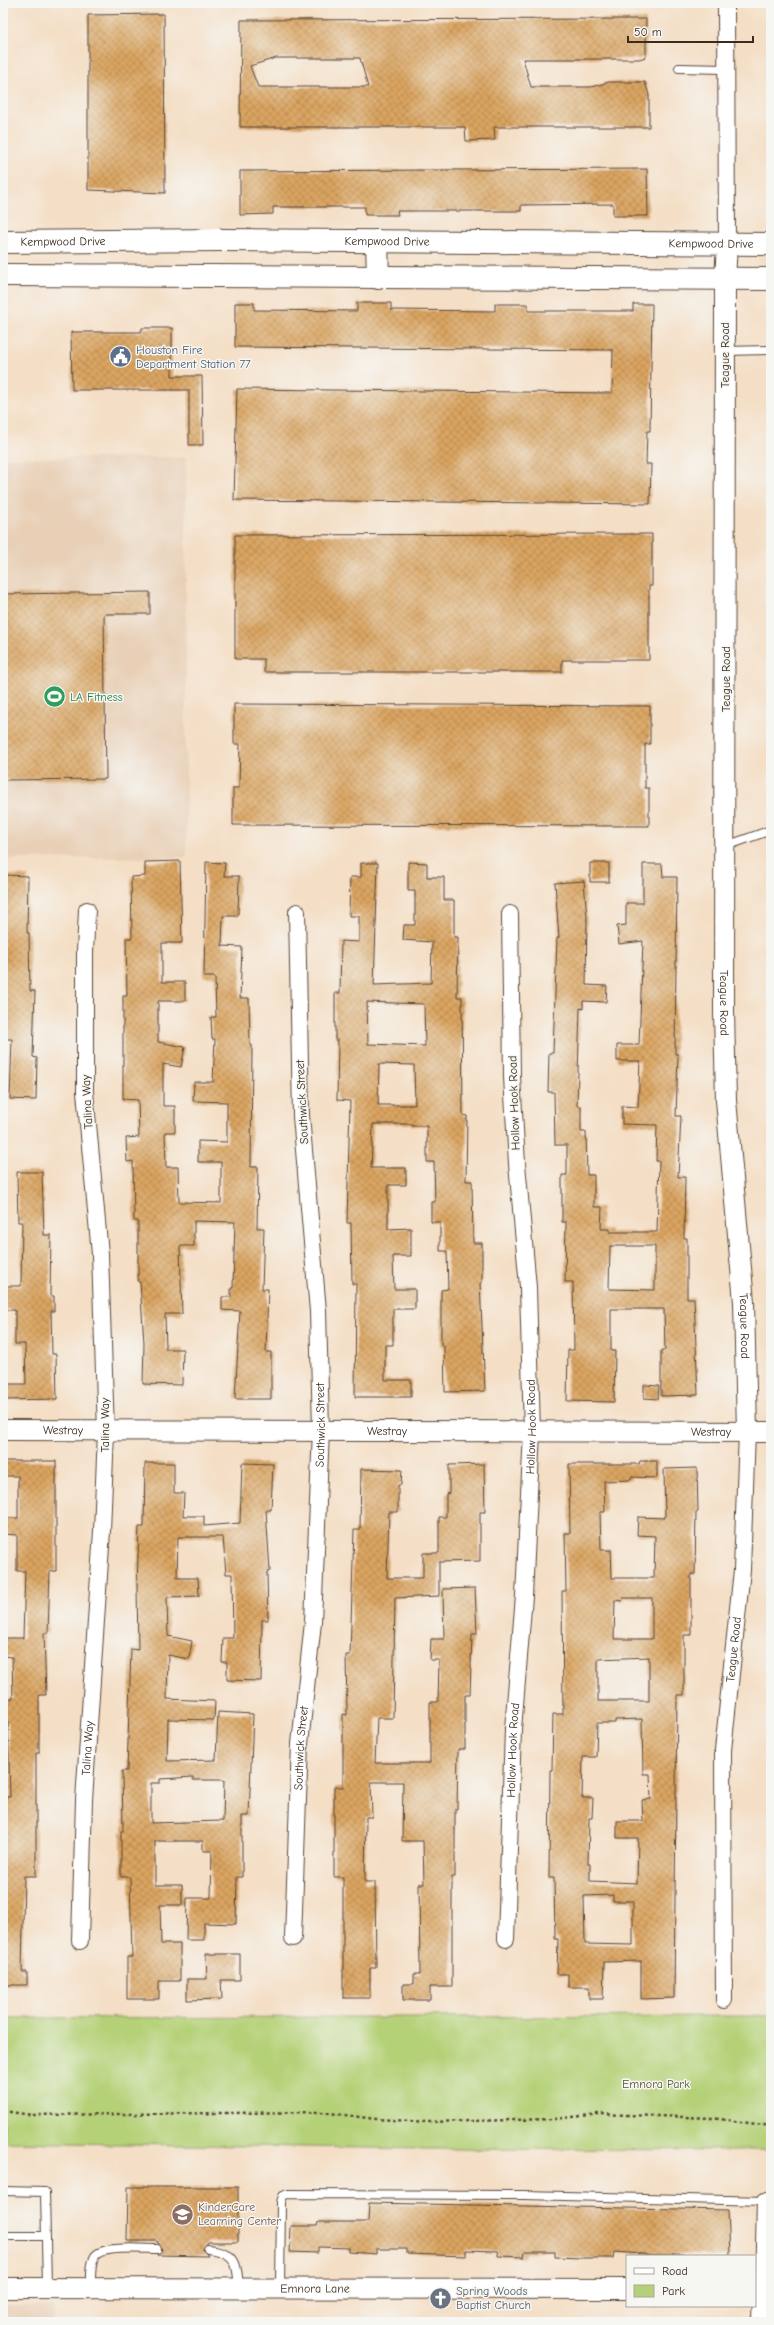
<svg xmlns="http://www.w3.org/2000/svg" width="774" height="2325" font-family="'Comic Neue',sans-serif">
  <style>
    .built { fill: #e8cfb5 }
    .park { fill: #b5d178; stroke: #787e4b }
    .building { fill: url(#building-cross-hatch); fill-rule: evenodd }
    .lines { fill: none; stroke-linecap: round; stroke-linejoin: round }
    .service-casing { stroke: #574537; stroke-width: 10 }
    .minor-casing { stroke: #574537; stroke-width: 18 }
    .tertiary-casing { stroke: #574537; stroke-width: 22 }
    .secondary-casing { stroke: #574537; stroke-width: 24 }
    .path { stroke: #574537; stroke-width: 2.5; stroke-dasharray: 3 3; stroke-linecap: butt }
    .service { stroke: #fff; stroke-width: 8 }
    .minor { stroke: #fff; stroke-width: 16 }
    .tertiary { stroke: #fff; stroke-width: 20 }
    .secondary { stroke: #fff; stroke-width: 22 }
    .labels { text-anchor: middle; stroke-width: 3; stroke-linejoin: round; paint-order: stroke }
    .street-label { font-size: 12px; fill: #3b2a1e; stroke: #f6f6f2 }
    .service-label { font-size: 12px; fill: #4e5e75; stroke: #f6f6f2; text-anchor: start }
    .leisure-label { font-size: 12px; fill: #27864d; stroke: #f6f6f2; text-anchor: start }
    .park-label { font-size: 12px; fill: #5a5434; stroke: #f6f6f2 }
    .education-label { font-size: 12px; fill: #785e54; stroke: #f6f6f2; text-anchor: start }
    .worship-label { font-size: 12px; fill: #5b616d; stroke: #f6f6f2; text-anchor: start }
  </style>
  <defs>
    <pattern id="building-cross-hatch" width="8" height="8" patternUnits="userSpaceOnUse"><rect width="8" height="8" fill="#dba562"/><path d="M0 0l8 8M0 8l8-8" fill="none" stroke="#b38750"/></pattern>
  </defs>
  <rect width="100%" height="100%" fill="#f6f6f2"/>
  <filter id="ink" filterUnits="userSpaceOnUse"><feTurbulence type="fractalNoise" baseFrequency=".025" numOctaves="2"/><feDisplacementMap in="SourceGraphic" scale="8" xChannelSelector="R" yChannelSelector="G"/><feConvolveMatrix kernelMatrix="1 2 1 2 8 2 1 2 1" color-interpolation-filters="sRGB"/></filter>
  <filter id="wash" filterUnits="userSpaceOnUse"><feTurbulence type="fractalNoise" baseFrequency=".012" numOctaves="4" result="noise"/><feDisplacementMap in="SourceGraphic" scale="16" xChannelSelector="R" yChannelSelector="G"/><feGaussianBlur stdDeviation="0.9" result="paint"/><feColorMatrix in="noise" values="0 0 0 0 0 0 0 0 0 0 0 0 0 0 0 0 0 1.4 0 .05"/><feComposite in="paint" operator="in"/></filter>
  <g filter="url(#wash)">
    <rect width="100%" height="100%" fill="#f4dec5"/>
    <path class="built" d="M 186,457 L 186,857 L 3,859 L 3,458 Z
      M 3,2306 L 53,2306 L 53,2322 L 3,2322 Z"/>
    <path class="park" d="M 771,2016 L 771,2150 L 425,2149 L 3,2142 L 3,2018 Z"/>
    <g id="blocks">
      <path class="building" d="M 164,14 L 165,193 L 88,190 L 88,15 Z
        M 646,19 L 646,57 L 639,59 L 523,59 L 531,87 L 591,87 L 609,82 L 645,82 L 649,95 L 649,127 L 494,127 L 495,140 L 466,141 L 465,127 L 240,127 L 241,20 ZM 276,58 L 360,58 L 368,87 L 258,87 L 250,66 Z
        M 647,169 L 648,216 L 613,216 L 613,204 L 521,205 L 521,211 L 397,211 L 398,215 L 365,215 L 365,207 L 273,207 L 273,214 L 240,215 L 240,171 Z
        M 235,303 L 254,303 L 254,310 L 357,311 L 357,303 L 391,303 L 391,310 L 495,311 L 495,304 L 528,304 L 528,311 L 633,311 L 633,304 L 652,304 L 650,431 L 647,431 L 646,464 L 651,464 L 650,504 L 234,500 L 237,389 L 612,393 L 613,350 L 235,347 Z
        M 142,328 L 172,328 L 172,376 L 202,376 L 203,445 L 189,445 L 189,390 L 72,390 L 71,332 L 141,332 Z
        M 652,534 L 652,586 L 649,586 L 649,660 L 562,660 L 562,672 L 264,672 L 264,659 L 235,659 L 235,535 Z
        M 150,592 L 150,614 L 104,614 L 106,779 L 3,780 L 3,594 Z
        M 234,704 L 650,706 L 650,744 L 645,744 L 645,788 L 649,788 L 649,826 L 233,825 L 233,788 L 239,788 L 240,744 L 234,744 Z
        M 180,861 L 182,943 L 162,943 L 162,982 L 185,982 L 185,1001 L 158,1001 L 158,1042 L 185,1047 L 181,1067 L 163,1064 L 163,1106 L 175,1106 L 175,1132 L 165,1132 L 166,1167 L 178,1167 L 179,1202 L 221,1203 L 221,1162 L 198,1162 L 198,1141 L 227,1142 L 227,1102 L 193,1101 L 194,1082 L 213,1082 L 215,1039 L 212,1039 L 211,1017 L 216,1017 L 215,977 L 204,977 L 206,862 L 225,863 L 224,876 L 239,876 L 238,916 L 223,916 L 222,946 L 242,947 L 240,998 L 249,998 L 250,1045 L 252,1045 L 251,1167 L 258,1167 L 257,1228 L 264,1228 L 262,1289 L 268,1289 L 266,1352 L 271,1352 L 271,1399 L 235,1399 L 240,1311 L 222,1310 L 222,1297 L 231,1297 L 231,1288 L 233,1288 L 235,1222 L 194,1221 L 194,1246 L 180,1246 L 182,1314 L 165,1314 L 166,1349 L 183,1349 L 182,1385 L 143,1384 L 144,1343 L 140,1282 L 138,1282 L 138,1221 L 134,1221 L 133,1161 L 127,1162 L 126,1138 L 139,1137 L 138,1100 L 123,1099 L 123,996 L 127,996 L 126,938 L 132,938 L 131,877 L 145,876 L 145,862 Z
        M 408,862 L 427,863 L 427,877 L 444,877 L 444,900 L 454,900 L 454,937 L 458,937 L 457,997 L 462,997 L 463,1115 L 467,1116 L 466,1181 L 472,1181 L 473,1243 L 482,1243 L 482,1283 L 480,1283 L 485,1391 L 445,1392 L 444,1346 L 441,1346 L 441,1290 L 448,1289 L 447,1251 L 440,1251 L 440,1222 L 431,1222 L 431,1202 L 435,1202 L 434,1162 L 427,1162 L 427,1126 L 412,1126 L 412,1124 L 373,1124 L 371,1168 L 406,1168 L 406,1185 L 388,1185 L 388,1229 L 411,1228 L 411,1256 L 393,1256 L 394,1289 L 415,1289 L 415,1309 L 393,1309 L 393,1345 L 385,1345 L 385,1380 L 411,1380 L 411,1397 L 355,1397 L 356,1284 L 352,1284 L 351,1223 L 347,1223 L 350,1101 L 337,1100 L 338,1040 L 335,1040 L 335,993 L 340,993 L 341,941 L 359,942 L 359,916 L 349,916 L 350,877 L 361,877 L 361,863 L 378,863 L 374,985 L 431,983 L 432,942 L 403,940 L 404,925 L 415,925 L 415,891 L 408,891 ZM 367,1002 L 424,1004 L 425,1046 L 368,1044 ZM 379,1064 L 414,1065 L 415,1105 L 378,1105 Z
        M 590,863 L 609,863 L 609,882 L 590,882 Z
        M 643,864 L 662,864 L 663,877 L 677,877 L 675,1054 L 678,1054 L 676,1116 L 681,1116 L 678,1177 L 685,1177 L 684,1238 L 687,1238 L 687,1298 L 694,1298 L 698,1395 L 661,1396 L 661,1350 L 665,1350 L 664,1309 L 611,1309 L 611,1351 L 615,1351 L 614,1402 L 567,1401 L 568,1350 L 574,1350 L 573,1282 L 565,1282 L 566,1222 L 562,1222 L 562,1175 L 567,1175 L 567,1145 L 555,1145 L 554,1092 L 548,1092 L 549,1053 L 553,1053 L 557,938 L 559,938 L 555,883 L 584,881 L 587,917 L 586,985 L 607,986 L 606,1002 L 583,1001 L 583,1009 L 580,1008 L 577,1106 L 581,1106 L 581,1132 L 586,1132 L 587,1175 L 594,1175 L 594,1207 L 602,1207 L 601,1229 L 610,1229 L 610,1232 L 657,1232 L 659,1161 L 656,1161 L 657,1125 L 622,1124 L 622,1106 L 638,1107 L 640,1061 L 617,1061 L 617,1045 L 639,1045 L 643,941 L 619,944 L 617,926 L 626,925 L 626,903 L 643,903 ZM 610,1246 L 655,1246 L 655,1290 L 609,1289 Z
        M 3,875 L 28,876 L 27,933 L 29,933 L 30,991 L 35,991 L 33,1057 L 37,1058 L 36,1100 L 10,1099 L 12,1039 L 3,1039 Z
        M 17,1172 L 42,1172 L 44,1235 L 51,1235 L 50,1296 L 54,1296 L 54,1311 L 51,1311 L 52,1354 L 56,1354 L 57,1399 L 3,1400 L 3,1384 L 26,1384 L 25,1344 L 15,1344 L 15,1310 L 3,1310 L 3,1286 L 21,1286 L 22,1222 L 18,1222 Z
        M 644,1385 L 659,1386 L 658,1399 L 644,1398 Z
        M 3,1461 L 56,1461 L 56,1571 L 50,1571 L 48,1633 L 44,1633 L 46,1695 L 39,1695 L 39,1753 L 36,1753 L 36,1876 L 24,1876 L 22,1972 L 27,1972 L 27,1985 L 3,1985 L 3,1797 L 10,1797 L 8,1722 L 3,1722 L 3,1699 L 13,1699 L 12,1657 L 3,1656 L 3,1638 L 23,1638 L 25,1571 L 17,1571 L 17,1535 L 3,1534 L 3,1518 L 18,1518 L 18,1476 L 3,1476 Z
        M 640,1461 L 657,1461 L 657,1478 L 631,1477 L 631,1480 L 604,1481 L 605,1512 L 600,1512 L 601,1550 L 611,1550 L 612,1578 L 654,1578 L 655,1536 L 637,1535 L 638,1517 L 665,1518 L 664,1469 L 697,1468 L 698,1512 L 696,1512 L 695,1574 L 691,1574 L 691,1635 L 684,1635 L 684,1695 L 677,1695 L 674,1998 L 641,1999 L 641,1961 L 604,1962 L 603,1999 L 589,1999 L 589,1987 L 568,1987 L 568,1974 L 557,1974 L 558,1939 L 555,1939 L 554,1878 L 549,1878 L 550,1770 L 552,1770 L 553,1714 L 563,1714 L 562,1591 L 566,1591 L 565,1533 L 570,1533 L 569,1464 L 639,1464 ZM 623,1598 L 652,1598 L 652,1639 L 614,1639 L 615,1600 L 622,1601 ZM 649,1657 L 649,1701 L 598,1701 L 598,1659 ZM 642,1719 L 643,1774 L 650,1774 L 651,1799 L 642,1800 L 643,1821 L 617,1821 L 617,1838 L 638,1838 L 637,1883 L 590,1881 L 590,1864 L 588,1864 L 589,1818 L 592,1818 L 593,1798 L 582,1798 L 583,1757 L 596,1757 L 597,1723 L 615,1723 L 615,1720 ZM 613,1895 L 613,1901 L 633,1901 L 633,1945 L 585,1944 L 584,1896 Z
        M 145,1463 L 174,1463 L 174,1493 L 184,1493 L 183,1516 L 204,1516 L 204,1526 L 240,1523 L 242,1463 L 273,1464 L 271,1510 L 266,1510 L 270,1571 L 267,1572 L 268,1620 L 262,1620 L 261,1681 L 227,1680 L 227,1662 L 222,1662 L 223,1638 L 233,1638 L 232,1574 L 226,1574 L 223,1537 L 178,1537 L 177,1578 L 198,1578 L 199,1596 L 167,1597 L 168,1636 L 192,1641 L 189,1659 L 168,1655 L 167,1699 L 215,1701 L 214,1720 L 168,1719 L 167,1761 L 216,1760 L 218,1712 L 253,1714 L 249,1816 L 242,1816 L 242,1877 L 237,1877 L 236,1924 L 204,1923 L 204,1940 L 186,1940 L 187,1898 L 211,1898 L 212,1851 L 203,1851 L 203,1841 L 155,1841 L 155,1885 L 182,1885 L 182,1905 L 160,1905 L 161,1944 L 180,1944 L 180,1981 L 159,1981 L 159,1999 L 127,1999 L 127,1957 L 132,1957 L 130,1877 L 121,1877 L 121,1831 L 123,1831 L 122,1771 L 127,1771 L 131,1649 L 138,1650 L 137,1586 L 139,1527 L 144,1527 ZM 193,1777 L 193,1780 L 224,1780 L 223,1821 L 151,1823 L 151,1783 L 160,1783 L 160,1779 Z
        M 484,1464 L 485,1512 L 480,1512 L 480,1561 L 439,1562 L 439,1596 L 395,1598 L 393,1718 L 377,1718 L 375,1763 L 430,1763 L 430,1702 L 438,1702 L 439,1660 L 430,1660 L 431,1639 L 444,1639 L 443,1589 L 475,1588 L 477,1634 L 472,1634 L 470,1695 L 465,1695 L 465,1749 L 458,1749 L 457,1809 L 455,1809 L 455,1877 L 452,1877 L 452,1987 L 430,1987 L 430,2000 L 403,2000 L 403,1984 L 414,1984 L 414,1974 L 420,1974 L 419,1884 L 424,1884 L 423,1841 L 402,1841 L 403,1782 L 371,1782 L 372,1817 L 366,1817 L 365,1882 L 375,1882 L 376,1968 L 370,1968 L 370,1998 L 343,1998 L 343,1877 L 334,1877 L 334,1787 L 343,1787 L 343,1714 L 347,1715 L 346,1655 L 350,1655 L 354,1530 L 360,1530 L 361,1469 L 402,1470 L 401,1485 L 398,1485 L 398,1512 L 389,1512 L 387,1578 L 423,1578 L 423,1553 L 439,1553 L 439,1517 L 446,1517 L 446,1494 L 449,1493 L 449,1465 Z
        M 206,1954 L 240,1954 L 240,1980 L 221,1980 L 222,1999 L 187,2000 L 187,1979 L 207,1979 Z
        M 128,2187 L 238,2187 L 238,2242 L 208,2242 L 203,2249 L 208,2256 L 157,2255 L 162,2249 L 157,2241 L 127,2241 Z
        M 369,2203 L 728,2210 L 730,2256 L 673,2254 L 673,2256 L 646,2256 L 645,2254 L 615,2252 L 614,2258 L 582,2258 L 555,2257 L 555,2252 L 525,2252 L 524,2257 L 498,2256 L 497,2251 L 466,2250 L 466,2256 L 407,2254 L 407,2249 L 376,2249 L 376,2254 L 349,2252 L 349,2248 L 318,2247 L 318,2253 L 290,2252 L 291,2226 L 317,2226 L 318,2222 L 368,2222 Z"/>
    </g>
  </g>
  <g filter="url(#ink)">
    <use href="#blocks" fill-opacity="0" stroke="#574537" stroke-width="1"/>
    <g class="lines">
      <defs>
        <path id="service" d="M 679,68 L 726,69
          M 725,351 L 771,350
          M 726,846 L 771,830
          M 3,2191 L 45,2192 L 47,2287
          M 3,2236 L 45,2236
          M 208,2249 C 237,2252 237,2264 239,2288
          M 91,2287 C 91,2277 90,2265 95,2256 C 103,2245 144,2249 157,2249
          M 280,2288 L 281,2202 L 283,2196 L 287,2194 L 524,2195 L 765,2201"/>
        <g id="minor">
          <path d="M 726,3 L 727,245"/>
          <path id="s1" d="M 293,1938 L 300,1744 L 313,1622 L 321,1430 L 318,1311 L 301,1116 L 297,912"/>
          <path id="s2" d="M 506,1939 L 513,1729 L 524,1596 L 532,1432 L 528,1287 L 517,1164 L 512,1077 L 510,914"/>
          <path id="s3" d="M 80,1941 L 84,1800 L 102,1531 L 106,1432 L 100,1254 L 85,1092 L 85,952 L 87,910"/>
          <path id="s4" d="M 724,2000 L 723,1750 L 742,1570 L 747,1432"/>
          <path d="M 763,2289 L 765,2201"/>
        </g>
        <g id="tertiary">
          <path id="s5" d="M 727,245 L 725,279 L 724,1011 L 726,1100 L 744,1302 L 747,1432"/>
          <path id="s6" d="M 3,1430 L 771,1432"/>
          <path id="s7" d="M 3,2288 L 627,2289"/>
          <path d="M 762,2322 L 763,2289"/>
        </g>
        <g id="secondary">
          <path d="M 377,241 L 378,278"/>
          <path id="s8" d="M 3,242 L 218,240 L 771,244"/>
          <path d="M 3,275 L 771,279"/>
        </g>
      </defs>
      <use href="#service" class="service-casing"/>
      <use href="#minor" class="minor-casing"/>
      <use href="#tertiary" class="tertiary-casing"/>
      <use href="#secondary" class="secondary-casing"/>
      <path class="path" d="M 3,2111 L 32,2115 L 321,2112 L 376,2119 L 427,2122 L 555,2119 L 599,2114 L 712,2118 L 771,2126"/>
      <use href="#service" class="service"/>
      <use href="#minor" class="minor"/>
      <use href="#tertiary" class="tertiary"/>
      <use href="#secondary" class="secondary"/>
    </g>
  </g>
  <defs>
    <symbol id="civic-disc" viewBox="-11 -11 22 22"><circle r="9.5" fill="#5c6f8a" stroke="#f6f6f2"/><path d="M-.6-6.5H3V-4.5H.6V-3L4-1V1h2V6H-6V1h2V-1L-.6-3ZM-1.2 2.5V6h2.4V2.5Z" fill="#fff"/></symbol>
    <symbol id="stadium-disc" viewBox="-11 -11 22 22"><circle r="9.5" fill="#2e9e5b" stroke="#f6f6f2"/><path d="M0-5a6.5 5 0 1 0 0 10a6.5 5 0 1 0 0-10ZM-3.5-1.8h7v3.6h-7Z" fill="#fff"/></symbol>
    <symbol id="school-disc" viewBox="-11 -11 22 22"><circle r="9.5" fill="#8d6e63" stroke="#f6f6f2"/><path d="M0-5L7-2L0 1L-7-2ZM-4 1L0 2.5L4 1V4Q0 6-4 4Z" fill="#fff"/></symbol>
    <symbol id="church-disc" viewBox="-11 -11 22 22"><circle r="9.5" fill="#6b7280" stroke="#f6f6f2"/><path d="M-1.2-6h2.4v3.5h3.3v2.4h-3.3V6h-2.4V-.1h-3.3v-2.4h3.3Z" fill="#fff"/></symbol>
  </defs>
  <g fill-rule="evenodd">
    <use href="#civic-disc" x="108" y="344" width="25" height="25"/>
    <use href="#stadium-disc" x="42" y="684" width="25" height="25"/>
    <use href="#school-disc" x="170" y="2202" width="25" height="25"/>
    <use href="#church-disc" x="428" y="2286" width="25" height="25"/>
  </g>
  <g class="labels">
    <g class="street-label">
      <text dy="4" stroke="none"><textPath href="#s8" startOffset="60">Kempwood Drive</textPath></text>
      <text dy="4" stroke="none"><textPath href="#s8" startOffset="384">Kempwood Drive</textPath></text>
      <text dy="4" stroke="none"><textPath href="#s8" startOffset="708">Kempwood Drive</textPath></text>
      <text transform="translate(725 355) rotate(-90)" y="4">Teague Road</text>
      <text transform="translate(726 679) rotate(-90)" y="4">Teague Road</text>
      <text dy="4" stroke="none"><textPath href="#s5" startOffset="758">Teague Road</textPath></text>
      <text transform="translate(87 1102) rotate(-93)" y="4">Talina Way</text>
      <text transform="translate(302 1102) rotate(-93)" y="4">Southwick Street</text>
      <text transform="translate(514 1103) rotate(-92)" y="4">Hollow Hook Road</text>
      <text dy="4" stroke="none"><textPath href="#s5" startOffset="1082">Teague Road</textPath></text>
      <text transform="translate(105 1425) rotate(-90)" y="4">Talina Way</text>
      <text dy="4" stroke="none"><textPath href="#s1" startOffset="514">Southwick Street</textPath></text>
      <text dy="4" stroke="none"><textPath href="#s2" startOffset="513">Hollow Hook Road</textPath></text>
      <text dy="4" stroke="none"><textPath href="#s6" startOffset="60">Westray</textPath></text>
      <text dy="4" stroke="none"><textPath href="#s6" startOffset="384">Westray</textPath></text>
      <text dy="4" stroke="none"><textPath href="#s6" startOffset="708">Westray</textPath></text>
      <text dy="4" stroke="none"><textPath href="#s4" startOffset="351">Teague Road</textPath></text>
      <text dy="4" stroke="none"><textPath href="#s1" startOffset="190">Southwick Street</textPath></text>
      <text dy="4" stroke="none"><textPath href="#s3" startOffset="193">Talina Way</textPath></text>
      <text dy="4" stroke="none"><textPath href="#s2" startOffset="189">Hollow Hook Road</textPath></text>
      <text dy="4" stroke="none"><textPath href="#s7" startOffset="312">Emnora Lane</textPath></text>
    </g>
    <g class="service-label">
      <text x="136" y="354">Houston Fire<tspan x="136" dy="14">Department Station 77</tspan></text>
    </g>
    <g class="leisure-label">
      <text x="70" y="701">LA Fitness</text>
    </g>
    <g class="park-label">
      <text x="656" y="2088">Emnora Park</text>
    </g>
    <g class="education-label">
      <text x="198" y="2211">KinderCare<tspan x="198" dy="14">Learning Center</tspan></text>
    </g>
    <g class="worship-label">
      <text x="456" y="2295">Spring Woods<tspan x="456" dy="14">Baptist Church</tspan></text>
    </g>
  </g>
  <rect width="774" height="2325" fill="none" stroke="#f6f6f2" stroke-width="16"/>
  <rect x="626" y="2255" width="130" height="52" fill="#f6f6f2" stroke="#aba49d"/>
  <rect x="634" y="2268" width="20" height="6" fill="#ffffff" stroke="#aba49d"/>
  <text x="662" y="2275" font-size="12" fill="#3b2a1e">Road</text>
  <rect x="634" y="2285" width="20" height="12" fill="#b5d178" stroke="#aba49d"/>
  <text x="662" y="2295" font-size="12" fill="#3b2a1e">Park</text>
  <path d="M628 36v6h125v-6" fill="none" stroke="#3b2a1e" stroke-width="2"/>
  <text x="634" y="36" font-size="12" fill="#3b2a1e" stroke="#f6f6f2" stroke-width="3" paint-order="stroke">50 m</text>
</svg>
